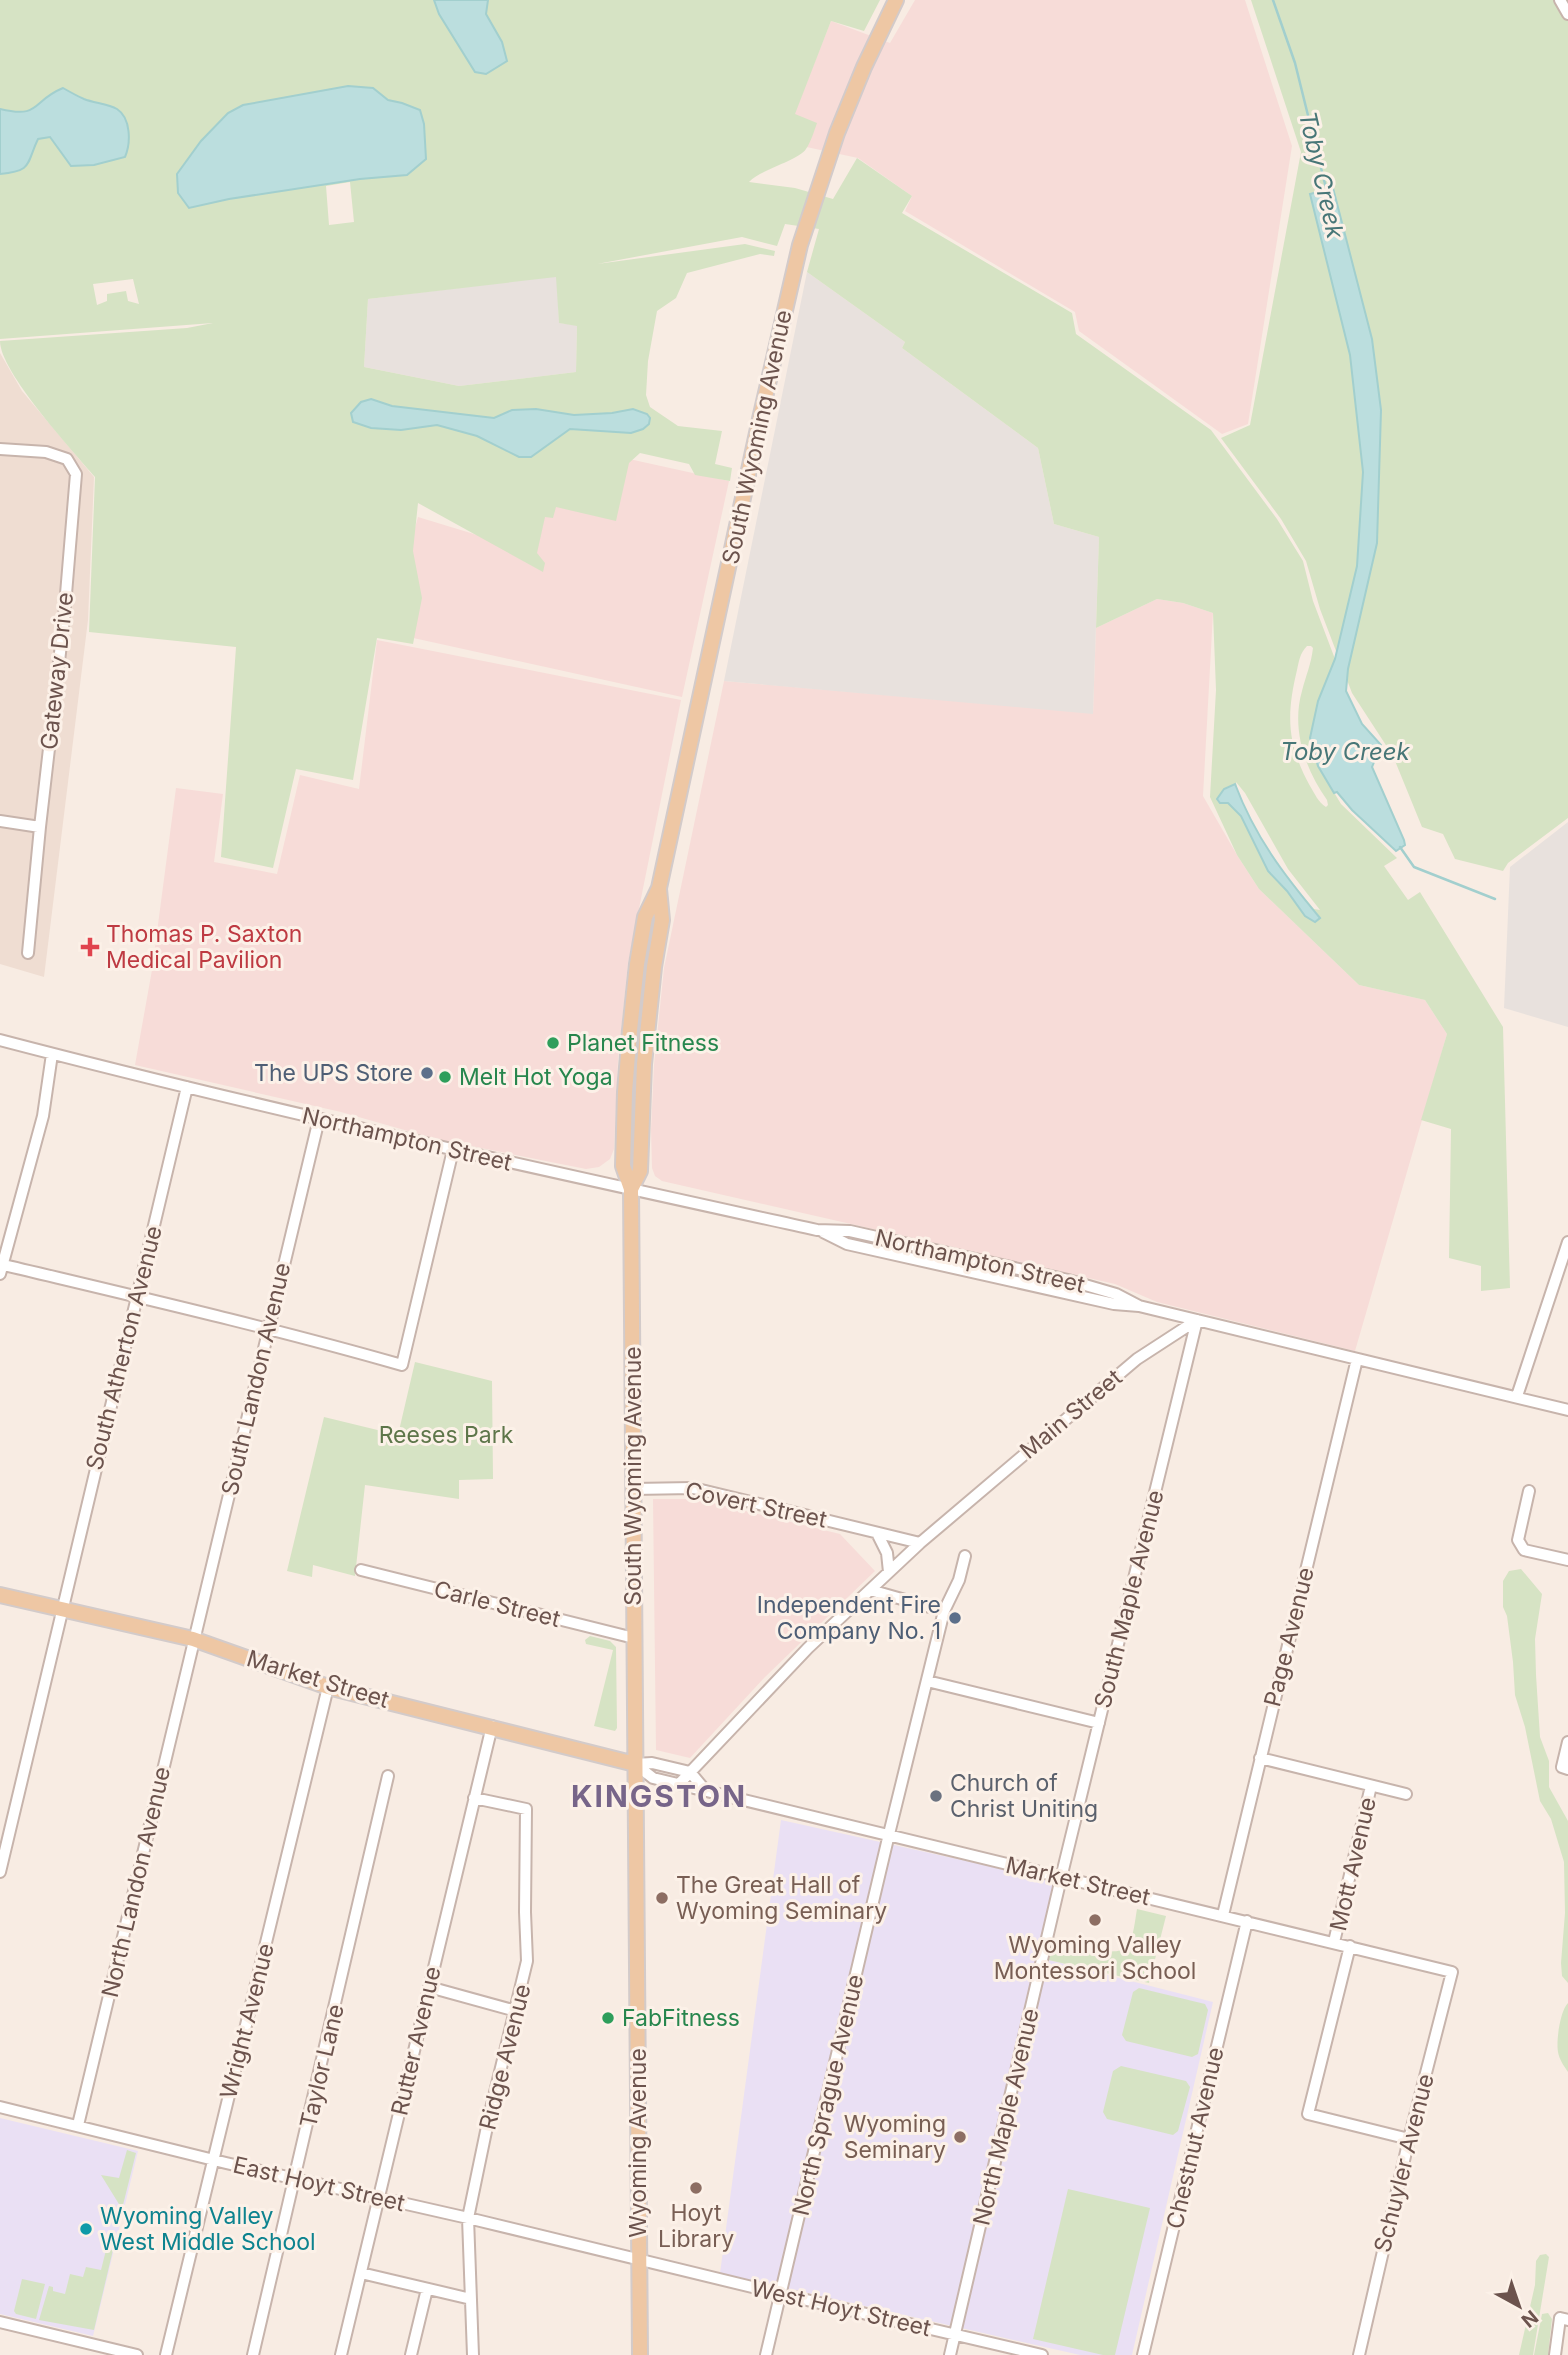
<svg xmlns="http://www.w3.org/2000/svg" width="1568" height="2355" font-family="Inter,sans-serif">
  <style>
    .residential { fill: #efddd2 }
    .commercial { fill: #f7dcd8 }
    .industrial { fill: #e8e1dd }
    .education { fill: #eae0f4 }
    .green { fill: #d6e3c4; fill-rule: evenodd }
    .water { fill: #bbdede; stroke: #a2cfce; stroke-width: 2 }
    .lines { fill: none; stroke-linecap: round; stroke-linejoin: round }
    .stream { stroke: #a2cfce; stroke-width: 2.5 }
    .minor-casing { stroke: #c7b4ac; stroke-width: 14 }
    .major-casing { stroke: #d3cbca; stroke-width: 18 }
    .minor { stroke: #fff; stroke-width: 10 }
    .major { stroke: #eec7a4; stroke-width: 14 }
    .health-dot { fill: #e0444e; stroke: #fcf1e8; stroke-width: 2.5 }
    .leisure-dot { fill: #2e9e5b; stroke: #fcf1e8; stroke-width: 2.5 }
    .service-dot { fill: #5c6f8a; stroke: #fcf1e8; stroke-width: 2.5 }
    .worship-dot { fill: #6b7280; stroke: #fcf1e8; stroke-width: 2.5 }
    .education-dot { fill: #8d6e63; stroke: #fcf1e8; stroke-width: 2.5 }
    .culture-dot { fill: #0f9aa8; stroke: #fcf1e8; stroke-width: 2.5 }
    .labels { text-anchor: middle; stroke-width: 6; stroke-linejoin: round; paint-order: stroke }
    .street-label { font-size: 23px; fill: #6c534d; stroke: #fcf1e8 }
    .health-label { font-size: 23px; fill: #be3a42; stroke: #fcf1e8; text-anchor: start }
    .leisure-label { font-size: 23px; fill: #27864d; stroke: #fcf1e8; text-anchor: start }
    .service-label { font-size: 23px; fill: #4e5e75; stroke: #fcf1e8; text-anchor: end }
    .park-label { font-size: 23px; fill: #5e764a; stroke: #fcf1e8 }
    .worship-label { font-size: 23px; fill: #5b616d; stroke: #fcf1e8; text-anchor: start }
    .education-label { font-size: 23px; fill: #785e54; stroke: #fcf1e8 }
    .culture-label { font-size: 23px; fill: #0d838f; stroke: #fcf1e8; text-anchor: start }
    .water-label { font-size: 24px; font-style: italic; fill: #477677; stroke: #fcf1e8 }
    .district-label { font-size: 30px; font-weight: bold; letter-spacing: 2px; fill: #776589; stroke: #fcf1e8 }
  </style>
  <rect width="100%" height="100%" fill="#f8ece3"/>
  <path class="residential" d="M 0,353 L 22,391 L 94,477 L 88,620 L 44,977 L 0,964 Z"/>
  <path class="commercial" d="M 915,0 L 1245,0 L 1292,146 L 1248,424 L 1222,434 L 1079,331 L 1075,312 L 905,211 L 912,196 L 858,158 L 783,142 L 831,21 L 890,43 Z
    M 620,457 L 729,481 L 682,697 L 386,632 L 418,517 L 523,549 L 537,489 Z
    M 1157,599 L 1183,603 L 1213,613 L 1203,796 L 1237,855 L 1259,889 L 1359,985 L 1425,1000 L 1447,1034 L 1355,1351 L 1157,1302 L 1115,1284 L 662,1181 L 655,1176 L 652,1168 L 651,1130 L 654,1065 L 664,968 L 724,681 L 1093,713 L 1096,628 Z
    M 377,640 L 681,700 L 628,963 L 618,1060 L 614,1149 L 610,1159 L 599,1167 L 586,1169 L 436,1139 L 341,1112 L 135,1065 L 152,970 L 176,788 L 223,794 L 214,862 L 277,874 L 300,775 L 359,789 Z
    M 653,1499 L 697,1499 L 840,1534 L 875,1571 L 765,1677 L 690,1758 L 656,1750 Z"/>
  <path class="industrial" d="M 807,272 L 905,342 L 902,348 L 1038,448 L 1054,524 L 1099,537 L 1093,714 L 724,681 Z
    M 557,276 L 559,323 L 577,325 L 576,372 L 459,386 L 364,367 L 368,299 Z
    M 1568,822 L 1568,1027 L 1504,1008 L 1510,867 Z"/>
  <path class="education" d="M 781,1820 L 1065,1883 L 1045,1959 L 1213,2002 L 1132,2355 L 1080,2355 L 720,2273 Z
    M 0,2118 L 138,2151 L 93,2336 L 0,2314 Z"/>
  <path class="green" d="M 0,0 L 880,0 L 864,31 L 831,21 L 795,114 L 817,123 C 814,131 811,142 806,149 C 798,161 761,169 749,182 L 795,188 L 833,199 L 857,158 L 912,196 L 902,213 L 1072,313 L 1076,334 L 1211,430 L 1277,519 L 1303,561 L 1313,601 L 1335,659 L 1318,701 L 1318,766 L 1341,804 L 1397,858 L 1384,866 L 1408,900 L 1420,892 L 1503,1027 L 1510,1288 L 1481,1291 L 1481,1266 L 1449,1258 L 1451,1129 L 1421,1120 L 1447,1034 L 1425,1000 L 1359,985 L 1259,889 L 1237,855 L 1210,797 L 1216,690 L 1213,613 L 1183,603 L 1157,599 L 1096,628 L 1099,537 L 1054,524 L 1038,448 L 902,348 L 905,342 L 807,272 L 819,229 L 785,224 L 777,246 L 742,237 L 597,264 L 745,244 L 775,251 L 774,256 L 760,254 L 687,273 L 676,298 L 657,311 L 648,361 L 646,395 L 650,407 L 678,426 L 722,431 L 715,464 L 732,468 L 730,481 L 695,475 L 689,464 L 640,453 L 629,463 L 616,521 L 556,507 L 553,518 L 545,517 L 537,553 L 545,563 L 543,572 L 418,503 L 413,551 L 422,598 L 413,644 L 377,638 L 353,780 L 296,769 L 273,868 L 221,857 L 236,647 L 89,632 L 95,477 C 72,450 0,372 0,341 L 187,328 L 213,323 L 0,339 ZM 350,182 L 354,222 L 329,225 L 326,186 ZM 556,277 L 559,323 L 577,326 L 576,372 L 459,386 L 364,367 L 368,299 ZM 133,279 L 139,304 L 128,301 L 126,291 L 107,294 L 107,301 L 97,305 L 93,284 ZM 371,399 L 392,406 L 494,418 L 512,410 L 536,409 L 574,415 L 612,413 L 633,409 L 649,424 L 643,429 L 631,433 L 570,429 L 530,457 L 519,457 L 477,436 L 437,425 ZM 1307,646 L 1311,646 L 1313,648 C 1311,665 1306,675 1302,691 C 1291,729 1305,769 1327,800 L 1328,805 L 1326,807 C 1318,802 1315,794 1310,786 C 1287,744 1286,716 1297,670 C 1299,661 1300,653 1307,646 ZM 1236,782 L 1245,793 L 1288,869 L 1320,910 L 1314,909 C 1288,878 1241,821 1236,782 ZM 1235,785 C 1255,836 1285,875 1319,918 L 1315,922 L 1268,871 L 1241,816 L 1228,803 Z
    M 1251,0 L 1568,0 L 1568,818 L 1508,863 L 1503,871 L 1455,859 L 1443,834 L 1422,827 L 1393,756 L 1352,693 L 1320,609 L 1306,561 L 1281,519 L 1221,438 L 1250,425 L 1301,152 Z
    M 415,1362 L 492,1381 L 493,1479 L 459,1480 L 459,1499 L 365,1485 L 355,1576 L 313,1565 L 312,1577 L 287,1571 L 324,1417 L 398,1435 Z
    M 1521,1569 L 1542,1594 L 1535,1639 L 1536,1675 L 1540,1737 L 1549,1761 L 1549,1787 L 1568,1821 L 1568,1983 L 1562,1976 L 1561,1963 L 1565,1913 L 1564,1862 L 1551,1819 L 1540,1801 L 1525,1727 L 1515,1695 L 1513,1662 L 1507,1616 L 1503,1607 L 1503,1581 L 1509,1571 Z
    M 590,1636 L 610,1641 L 616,1647 L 617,1728 L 615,1731 L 594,1726 L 613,1650 L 586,1644 L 585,1640 Z
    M 1137,1909 L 1166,1916 L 1149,1983 L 1044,1959 L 1059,1939 C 1074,1943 1116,1960 1127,1946 C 1134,1938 1135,1919 1137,1909 Z
    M 1139,1988 L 1205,2004 L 1208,2010 L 1198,2054 L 1192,2057 L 1126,2041 L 1122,2035 L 1133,1992 Z
    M 1568,2003 L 1568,2072 C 1564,2066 1559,2059 1558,2052 C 1556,2041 1560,2011 1568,2003 Z
    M 1121,2066 L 1186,2081 L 1190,2087 L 1178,2131 L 1173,2135 L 1107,2119 L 1103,2112 L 1113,2071 Z
    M 127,2150 L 136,2153 L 122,2209 L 101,2175 L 119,2178 Z
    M 1068,2189 L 1150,2208 L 1115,2355 L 1103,2355 L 1033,2339 Z
    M 106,2250 L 113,2250 L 94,2330 L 39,2320 L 49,2286 L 53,2287 L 53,2291 L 65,2294 L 70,2274 L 83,2277 L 86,2267 L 101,2270 Z
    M 1546,2254 L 1549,2257 L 1533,2355 L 1519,2355 L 1535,2285 L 1536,2261 L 1540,2255 Z
    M 22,2279 L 45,2284 L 36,2319 L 16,2314 L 14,2311 Z
    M 1548,2313 L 1552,2319 L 1548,2355 L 1534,2355 L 1542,2314 Z"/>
  <path class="water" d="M 434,0 L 488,0 L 486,14 L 502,42 L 507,61 L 486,74 L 475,72 L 439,14 Z
    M 348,86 L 373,88 L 388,100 L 402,103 L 420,110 L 424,124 L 426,159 L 407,175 L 360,179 L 229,199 L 189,208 L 178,193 L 177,174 L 201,141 L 228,113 L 243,105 Z
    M 63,88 C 70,92 77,96 84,99 C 94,103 108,104 117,109 C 131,118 131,143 125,157 L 94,165 L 71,166 L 50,137 L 38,139 C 26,164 33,171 0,174 L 0,109 C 41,119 31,101 63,88 Z
    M 1333,188 L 1372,339 L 1381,410 L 1377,543 L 1348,669 L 1346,691 L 1362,724 L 1381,745 L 1372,767 L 1404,840 L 1405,845 L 1396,851 L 1352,810 L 1337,792 L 1334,793 L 1318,766 L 1310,738 L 1318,701 L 1335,659 L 1357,566 L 1363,472 L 1350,355 L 1310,194 Z
    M 371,399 L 392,406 L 494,418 L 512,410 L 536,409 L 574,415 L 612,413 L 633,409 L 647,414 L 650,418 L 649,424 L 643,429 L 631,433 L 570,429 L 531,457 L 519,457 L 477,436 L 437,425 L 401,430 L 371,428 L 353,422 L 351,413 L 361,402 Z
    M 1235,784 C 1255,837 1284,875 1320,918 L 1315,922 L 1305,916 L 1287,891 L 1268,871 L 1241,816 L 1228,803 L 1220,803 L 1217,799 L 1224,789 Z"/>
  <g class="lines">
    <path class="stream" d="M 1273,0 L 1295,63 L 1327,192
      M 1400,847 L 1414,867 L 1495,899"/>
    <defs>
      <path id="minor" d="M 1560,0 L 1568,14
        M 0,449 L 46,452 L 67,459 L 76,474 L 64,618 L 40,827 L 28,953
        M 0,821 L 40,827
        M 0,1040 C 271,1111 544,1170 817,1230 L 850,1231 L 1068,1280 L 1116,1294 L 1139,1306
        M 823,1232 L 847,1244 L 1114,1304 L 1139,1306 L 1568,1410
        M 0,1264 C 134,1296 269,1327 402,1365 L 453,1150
        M 0,1274 L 43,1116 L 52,1054
        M 1517,1396 L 1568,1242
        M 633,1489 L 693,1488 L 920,1543
        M 1529,1491 L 1518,1540 L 1524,1550 L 1568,1560
        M 877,1533 L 887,1553 L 889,1572
        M 361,1570 L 634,1638
        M 870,1590 L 944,1611
        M 927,1681 L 1099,1723
        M 1568,1742 L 1562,1767 L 1568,1769
        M 1260,1758 L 1406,1794
        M 635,1764 L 653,1778 L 1452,1972 L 1409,2139 L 1359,2355
        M 635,1764 L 652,1763 L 690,1772 L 705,1790
        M 679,1784 L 808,1648 L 920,1543 L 1137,1359 L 1197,1320
        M 0,1872 C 63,1610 123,1348 187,1087
        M 1223,1915 L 1357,1359
        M 1334,1942 L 1371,1786
        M 1350,1946 L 1308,2114 L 1409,2139
        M 429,1987 L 516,2011
        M 0,2107 L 226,2163 L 468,2218 L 781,2294 L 1042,2355
        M 78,2125 L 319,1119
        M 361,2273 L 471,2299
        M 0,2322 L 137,2355
        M 166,2355 L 328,1687
        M 253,2355 L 388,1776
        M 341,2355 L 492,1726
        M 411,2355 L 427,2289
        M 473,2355 L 468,2218 L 489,2117 L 527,1961 L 525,1912 L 526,1809 L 474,1798
        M 766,2355 L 889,1834 L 944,1611 L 959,1580 L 965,1556
        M 950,2355 L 1061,1878 L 1197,1320
        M 1143,2355 L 1247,1921
        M 1555,2355 L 1560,2318 L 1568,2320"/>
      <path id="major" d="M 631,1189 L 640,1171 L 644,1064 L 654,967 L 662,920 L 659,889
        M 0,1595 L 193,1639 L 328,1687 L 635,1764
        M 640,2355 L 631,1189 L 623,1166 L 625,1092 L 630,1030 L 637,964 L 645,917 L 659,888 L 760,419 L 800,245 L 837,133 L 864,67 L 896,0"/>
    </defs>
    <use href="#minor" class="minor-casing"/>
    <use href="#major" class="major-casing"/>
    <use href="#minor" class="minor"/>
    <use href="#major" class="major"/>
  </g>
  <path class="health-dot" d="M86.5 936.5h7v7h7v7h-7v7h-7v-7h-7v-7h7z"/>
  <g class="leisure-dot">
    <circle cx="553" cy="1043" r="7"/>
    <circle cx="445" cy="1077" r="7"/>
    <circle cx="608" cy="2018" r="7"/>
  </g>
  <g class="service-dot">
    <circle cx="427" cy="1073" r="7"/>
    <circle cx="955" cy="1618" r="7"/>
  </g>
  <circle class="worship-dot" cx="936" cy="1796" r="7"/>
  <g class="education-dot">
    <circle cx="662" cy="1898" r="7"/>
    <circle cx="1095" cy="1920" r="7"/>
    <circle cx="960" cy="2137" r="7"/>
    <circle cx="696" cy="2188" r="7"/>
  </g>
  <circle class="culture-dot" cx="86" cy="2229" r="7"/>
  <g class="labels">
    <g class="street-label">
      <text transform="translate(757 437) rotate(-78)" y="8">South Wyoming Avenue</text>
      <text transform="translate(57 671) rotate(-84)" y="8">Gateway Drive</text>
      <text transform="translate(407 1139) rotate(13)" y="8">Northampton Street</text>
      <text transform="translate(980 1261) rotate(13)" y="8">Northampton Street</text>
      <text transform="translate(124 1348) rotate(-76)" y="8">South Atherton Avenue</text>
      <text transform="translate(256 1379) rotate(-77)" y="8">South Landon Avenue</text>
      <text transform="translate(1071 1414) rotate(-40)" y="8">Main Street</text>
      <text transform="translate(633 1476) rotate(-90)" y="8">South Wyoming Avenue</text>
      <text transform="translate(756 1505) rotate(12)" y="8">Covert Street</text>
      <text transform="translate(1129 1599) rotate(-76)" y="8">South Maple Avenue</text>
      <text transform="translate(497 1604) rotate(14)" y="8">Carle Street</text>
      <text transform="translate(1289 1637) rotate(-76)" y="8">Page Avenue</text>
      <text transform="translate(318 1679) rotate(17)" y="8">Market Street</text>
      <text transform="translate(1353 1864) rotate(-77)" y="8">Mott Avenue</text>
      <text transform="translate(1078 1881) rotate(13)" y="8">Market Street</text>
      <text transform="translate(136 1882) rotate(-77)" y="8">North Landon Avenue</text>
      <text transform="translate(247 2021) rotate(-76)" y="8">Wright Avenue</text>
      <text transform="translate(416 2041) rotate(-77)" y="8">Rutter Avenue</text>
      <text transform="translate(505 2057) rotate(-76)" y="8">Ridge Avenue</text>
      <text transform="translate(322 2066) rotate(-77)" y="8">Taylor Lane</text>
      <text transform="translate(828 2095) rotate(-77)" y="8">North Sprague Avenue</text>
      <text transform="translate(1006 2117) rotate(-77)" y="8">North Maple Avenue</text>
      <text transform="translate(1195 2138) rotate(-77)" y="8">Chestnut Avenue</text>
      <text transform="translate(638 2143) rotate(-90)" y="8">Wyoming Avenue</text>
      <text transform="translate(1404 2163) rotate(-76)" y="8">Schuyler Avenue</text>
      <text transform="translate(319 2184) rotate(13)" y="8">East Hoyt Street</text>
      <text transform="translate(841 2308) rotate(13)" y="8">West Hoyt Street</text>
    </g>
    <g class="health-label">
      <text x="106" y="942">Thomas P. Saxton<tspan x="106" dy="26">Medical Pavilion</tspan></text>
    </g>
    <g class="leisure-label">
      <text x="567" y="1051">Planet Fitness</text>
      <text x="459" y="1085">Melt Hot Yoga</text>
      <text x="622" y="2026">FabFitness</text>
    </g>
    <g class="service-label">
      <text x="413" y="1081">The UPS Store</text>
      <text x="941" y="1613">Independent Fire<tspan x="941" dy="26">Company No. 1</tspan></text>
    </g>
    <g class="park-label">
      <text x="446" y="1443">Reeses Park</text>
    </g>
    <g class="worship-label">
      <text x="950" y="1791">Church of<tspan x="950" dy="26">Christ Uniting</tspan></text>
    </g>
    <g class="education-label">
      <text x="676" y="1893" text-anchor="start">The Great Hall of<tspan x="676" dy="26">Wyoming Seminary</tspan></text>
      <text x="1095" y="1953">Wyoming Valley<tspan x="1095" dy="26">Montessori School</tspan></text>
      <text x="946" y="2132" text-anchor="end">Wyoming<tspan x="946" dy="26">Seminary</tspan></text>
      <text x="696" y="2221">Hoyt<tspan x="696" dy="26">Library</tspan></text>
    </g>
    <g class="culture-label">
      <text x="100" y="2224">Wyoming Valley<tspan x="100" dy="26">West Middle School</tspan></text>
    </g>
    <g class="water-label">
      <text transform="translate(1321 175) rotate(77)" y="8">Toby Creek</text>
      <text x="1345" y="760">Toby Creek</text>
    </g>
    <g class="district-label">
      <text x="659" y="1807">KINGSTON</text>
    </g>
  </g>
  <g transform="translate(1519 2306) rotate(140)" stroke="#fcf1e8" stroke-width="5" paint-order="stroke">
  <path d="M0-5L12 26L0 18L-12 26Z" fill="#6c534d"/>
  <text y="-10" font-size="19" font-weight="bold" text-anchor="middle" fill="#6c534d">N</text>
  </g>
</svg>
